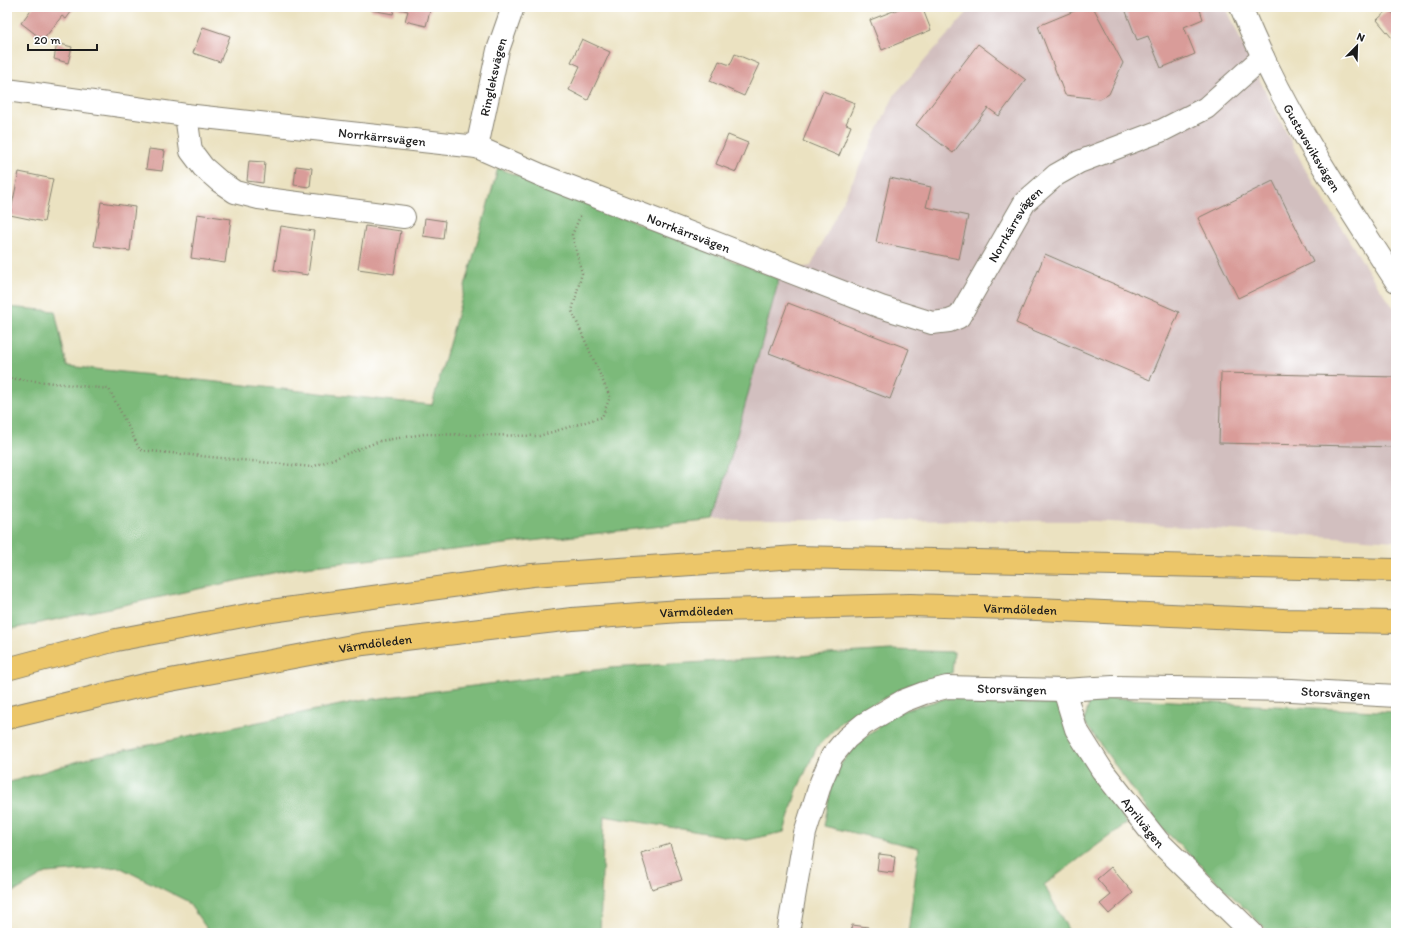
<svg xmlns="http://www.w3.org/2000/svg" width="1403" height="940" font-family="Itim,sans-serif">
  <style>
    .industrial { fill: #d2bfbf }
    .forest { fill: #7cba7a; stroke: #4c6b4b }
    .building { fill: #d99c99 }
    .lines { fill: none; stroke-linecap: round; stroke-linejoin: round }
    .minor-casing { stroke: #847f6e; stroke-width: 24 }
    .highway-casing { stroke: #847f6e; stroke-width: 24 }
    .path { stroke: #847f6e; stroke-width: 2.5; stroke-dasharray: 1 3; stroke-linecap: butt }
    .minor { stroke: #fff; stroke-width: 22 }
    .highway { stroke: #ecc669; stroke-width: 22 }
    .labels { text-anchor: middle; stroke-width: 3; stroke-linejoin: round; paint-order: stroke }
    .street-label { font-size: 13px; fill: #1c1c1c; stroke: #fff }
  </style>
  <rect width="100%" height="100%" fill="#fff"/>
  <filter id="ink" filterUnits="userSpaceOnUse"><feTurbulence type="fractalNoise" baseFrequency=".025" numOctaves="2"/><feDisplacementMap in="SourceGraphic" scale="8" xChannelSelector="R" yChannelSelector="G"/><feConvolveMatrix kernelMatrix="1 2 1 2 8 2 1 2 1" color-interpolation-filters="sRGB"/></filter>
  <filter id="wash" filterUnits="userSpaceOnUse"><feTurbulence type="fractalNoise" baseFrequency=".012" numOctaves="4" result="noise"/><feDisplacementMap in="SourceGraphic" scale="16" xChannelSelector="R" yChannelSelector="G"/><feGaussianBlur stdDeviation="0.9" result="paint"/><feColorMatrix in="noise" values="0 0 0 0 0 0 0 0 0 0 0 0 0 0 0 0 0 1.4 0 .05"/><feComposite in="paint" operator="in"/></filter>
  <g filter="url(#wash)">
    <rect width="100%" height="100%" fill="#ebe2c1"/>
    <path class="industrial" d="M 972,7 L 1226,7 L 1250,61 L 1306,171 L 1374,280 L 1396,311 L 1396,541 L 1095,521 L 714,520 L 779,279 L 787,270 L 811,266 L 895,94 Z"/>
    <path class="forest" d="M 498,168 L 779,279 L 714,520 L 296,568 L 7,630 L 7,307 L 55,311 L 67,366 L 432,405 Z
      M 891,650 L 954,652 L 952,673 L 909,685 L 842,721 L 817,747 L 797,790 L 784,832 L 747,840 L 604,816 L 600,933 L 210,933 L 187,901 L 119,867 L 46,873 L 7,896 L 7,783 L 92,757 L 359,701 L 610,668 Z
      M 950,697 L 1057,704 L 1075,747 L 1127,823 L 1044,885 L 1070,933 L 908,933 L 919,848 L 824,826 L 834,773 L 853,748 L 895,713 Z
      M 1091,697 L 1396,712 L 1396,933 L 1270,933 L 1158,824 L 1084,722 Z"/>
    <g id="blocks">
      <path class="building" d="M 33,7 L 75,7 L 66,19 L 62,16 L 43,40 L 21,23 Z
        M 372,7 L 431,7 L 426,26 L 405,21 L 408,11 L 395,8 L 393,14 L 371,10 Z
        M 901,7 L 922,7 L 931,30 L 882,50 L 870,20 L 901,8 Z
        M 1084,7 L 1093,7 L 1123,63 L 1109,94 L 1100,99 L 1065,95 L 1038,26 Z
        M 1131,7 L 1199,7 L 1203,19 L 1184,27 L 1195,54 L 1161,68 L 1148,36 L 1137,40 L 1125,9 Z
        M 1389,9 L 1396,17 L 1396,34 L 1392,38 L 1377,20 Z
        M 203,27 L 230,36 L 220,62 L 193,53 Z
        M 582,39 L 610,52 L 588,100 L 569,90 L 580,66 L 571,62 Z
        M 57,43 L 72,47 L 68,63 L 54,59 Z
        M 978,44 L 1026,80 L 999,116 L 988,108 L 953,153 L 916,125 Z
        M 735,54 L 759,64 L 744,96 L 710,81 L 719,61 L 730,65 Z
        M 823,91 L 855,103 L 846,124 L 851,126 L 839,156 L 803,141 Z
        M 728,135 L 748,143 L 736,172 L 716,164 Z
        M 149,149 L 165,151 L 162,171 L 146,169 Z
        M 249,161 L 265,162 L 263,183 L 247,181 Z
        M 296,166 L 312,168 L 310,187 L 294,185 Z
        M 19,172 L 53,179 L 44,222 L 10,215 Z
        M 890,178 L 931,187 L 926,207 L 968,216 L 959,259 L 876,242 Z
        M 1273,181 L 1313,262 L 1238,298 L 1198,218 Z
        M 101,202 L 135,207 L 130,251 L 94,246 Z
        M 197,214 L 231,219 L 225,263 L 191,258 Z
        M 425,218 L 445,221 L 443,239 L 423,236 Z
        M 281,226 L 314,231 L 308,275 L 274,270 Z
        M 365,226 L 401,231 L 394,274 L 358,269 Z
        M 1045,254 L 1179,312 L 1150,380 L 1016,323 Z
        M 788,303 L 909,349 L 890,399 L 769,353 Z
        M 1221,373 L 1396,377 L 1396,447 L 1219,443 Z
        M 670,844 L 682,880 L 652,889 L 641,853 Z
        M 879,854 L 895,856 L 893,873 L 877,871 Z
        M 1111,867 L 1133,893 L 1109,914 L 1100,904 L 1111,895 L 1097,879 Z
        M 852,925 L 868,927 L 867,933 L 851,933 Z"/>
    </g>
  </g>
  <g filter="url(#ink)">
    <use href="#blocks" fill-opacity="0" stroke="#847f6e" stroke-width="1"/>
    <g class="lines">
      <defs>
        <g id="minor">
          <path id="s1" d="M 1241,7 C 1280,105 1339,193 1396,281"/>
          <path id="s2" d="M 7,90 L 186,115 L 477,147 L 543,176 L 881,307 L 932,323 L 949,321 L 959,317 L 1025,202 L 1056,175 L 1079,162 L 1163,130 L 1206,108 L 1263,57"/>
          <path d="M 186,115 L 191,151 L 203,167 L 219,181 L 235,192 L 259,198 L 404,217"/>
          <path id="s3" d="M 477,147 L 498,50 L 513,7"/>
          <path id="s4" d="M 1064,690 L 1076,729 L 1102,770 L 1158,841 L 1252,933"/>
          <path id="s5" d="M 788,933 L 805,833 L 821,782 L 832,756 L 847,738 L 864,724 L 903,701 L 924,693 L 947,687 L 1064,690 L 1113,687 L 1292,690 L 1396,696"/>
        </g>
        <g id="highway">
          <path d="M 7,669 L 116,640 L 264,612 L 532,575 L 796,557 L 1396,570"/>
          <path id="s6" d="M 7,718 L 149,684 L 363,644 L 572,619 L 680,611 L 910,605 L 1037,609 L 1284,620 L 1396,622"/>
        </g>
      </defs>
      <use href="#minor" class="minor-casing"/>
      <use href="#highway" class="highway-casing"/>
      <path class="path" d="M 7,378 L 109,389 L 140,450 L 312,467 L 380,441 L 424,434 L 539,436 L 602,417 L 610,397 L 572,311 L 582,273 L 572,235 L 581,214"/>
      <use href="#minor" class="minor"/>
      <use href="#highway" class="highway"/>
    </g>
  </g>
  <g class="labels">
    <g class="street-label">
      <text dy="5" stroke="none"><textPath href="#s3" startOffset="72">Ringleksvägen</textPath></text>
      <text dy="5" stroke="none"><textPath href="#s2" startOffset="378">Norrkärrsvägen</textPath></text>
      <text dy="5" stroke="none"><textPath href="#s1" startOffset="158">Gustavsviksvägen</textPath></text>
      <text dy="5" stroke="none"><textPath href="#s2" startOffset="1098">Norrkärrsvägen</textPath></text>
      <text dy="5" stroke="none"><textPath href="#s2" startOffset="702">Norrkärrsvägen</textPath></text>
      <text dy="5" stroke="none"><textPath href="#s6" startOffset="1023">Värmdöleden</textPath></text>
      <text dy="5" stroke="none"><textPath href="#s6" startOffset="699">Värmdöleden</textPath></text>
      <text dy="5" stroke="none"><textPath href="#s6" startOffset="376">Värmdöleden</textPath></text>
      <text dy="5" stroke="none"><textPath href="#s5" startOffset="385">Storsvängen</textPath></text>
      <text dy="5" stroke="none"><textPath href="#s5" startOffset="709">Storsvängen</textPath></text>
      <text dy="5" stroke="none"><textPath href="#s4" startOffset="156">Aprilvägen</textPath></text>
    </g>
  </g>
  <rect width="1403" height="940" fill="none" stroke="#fff" stroke-width="24"/>
  <g transform="translate(1357 46) rotate(23)" stroke="#ffffff" stroke-width="3" paint-order="stroke">
  <path d="M0-3L7 15L0 10L-7 15Z" fill="#1c1c1c"/>
  <text y="-6" font-size="11" font-weight="bold" text-anchor="middle" fill="#1c1c1c">N</text>
  </g>
  <path d="M28 44v6h69v-6" fill="none" stroke="#1c1c1c" stroke-width="2"/>
  <text x="34" y="44" font-size="12" fill="#1c1c1c" stroke="#ffffff" stroke-width="3" paint-order="stroke">20 m</text>
</svg>
